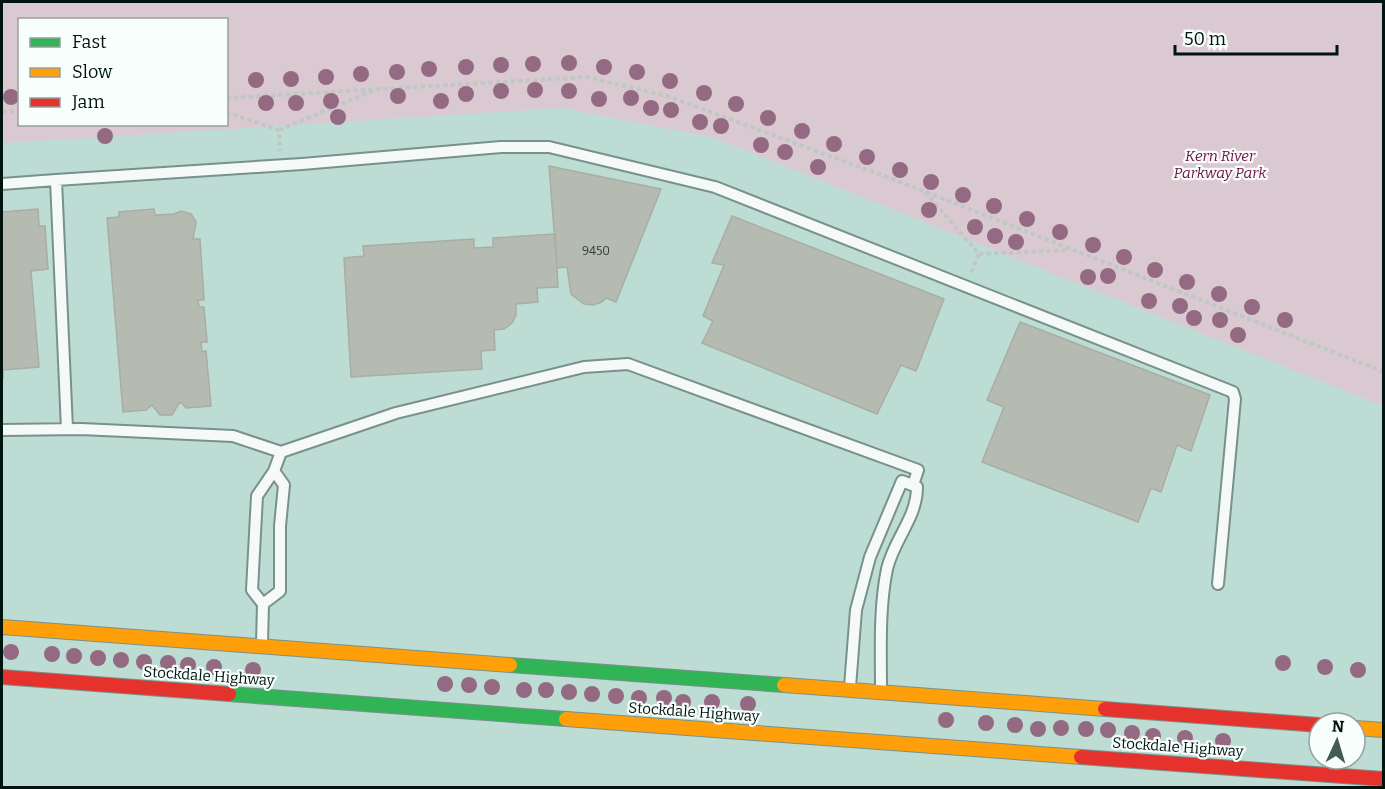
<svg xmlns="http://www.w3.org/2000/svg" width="1385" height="789" font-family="Bitter,serif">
<rect width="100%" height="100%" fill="#bddcd4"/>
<path fill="#dbc9d1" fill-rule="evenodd" d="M2 2H1383V406L715 138 563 108 2 143ZM20 20H226V124H20Z"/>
<path fill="#b5bbb1" stroke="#a7aea5" stroke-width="1.5" d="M549 166 661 189 616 302 606 298 602 302 593 305 584 304 571 294 567 267 557 268Z
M38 209 39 226H45L48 269 31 271 39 367 3 370V378H2V212Z
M154 209 155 215 174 214 181 211 191 214 196 222 193 239H200L204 300H198L199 307H204L207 342H201L202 352 206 351 211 406 186 408 182 403H179L172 415H160L152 405 146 410 123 412 107 218 119 217V212Z
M732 216 944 299 916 371 901 365 877 414 702 343 713 321 703 316 724 265 712 263Z
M555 234 558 287 537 288 538 302 516 304V315L512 323 504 329 494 330 495 350 481 351 482 369 351 377 344 258 364 256 363 246 474 239V248L493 247V238Z
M1020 322 1210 395 1191 451 1177 445 1161 492 1151 488 1138 522 982 462 1004 407 987 400Z"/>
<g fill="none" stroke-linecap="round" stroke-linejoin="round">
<g stroke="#79918b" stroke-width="14">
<path id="lane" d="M2 184 56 180
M67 429 56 180 302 164 501 147H549L715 187 1233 392 1235 399 1218 584
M2 430 81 429 233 436 281 452
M274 471 284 485 280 526V591L263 604 252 590 257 496 274 471 281 452 396 413 584 367 628 364 918 470 913 485
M262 643 263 604
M850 687 856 610 870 557 902 481 917 487C917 518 894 539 887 569 879 608 881 649 881 689"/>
</g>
<g stroke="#79918b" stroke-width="16">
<path id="fast" d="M510 665 784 685
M229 694 566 719"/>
</g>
<g stroke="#79918b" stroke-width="16">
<path id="slow" d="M2 627 510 665
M784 685 1105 709
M566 719 1081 757
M1355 728 1384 730"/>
</g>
<g stroke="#79918b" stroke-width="16">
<path id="jam" d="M2 677 229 694
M1105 709 1319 725
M1081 757 1384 779"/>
</g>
<path stroke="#c0c8c6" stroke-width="4" stroke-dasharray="4.5 3" stroke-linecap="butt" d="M226 98 587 77 667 96 911 186 1384 372
M2 112 20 111
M226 112 279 130 280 151
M279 130 375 90
M925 192 979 254 971 273
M979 254 1068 250"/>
<use href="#lane" stroke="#f5faf9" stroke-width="10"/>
<use href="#fast" stroke="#30b455" stroke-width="14"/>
<use href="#slow" stroke="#ff9f0a" stroke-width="14"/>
<use href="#jam" stroke="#e5322d" stroke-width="14"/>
</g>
<g fill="#946a83">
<circle cx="569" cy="63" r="8"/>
<circle cx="533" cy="64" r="8"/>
<circle cx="501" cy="65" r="8"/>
<circle cx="466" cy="67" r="8"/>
<circle cx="604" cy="67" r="8"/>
<circle cx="429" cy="69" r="8"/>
<circle cx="397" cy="72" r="8"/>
<circle cx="637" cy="72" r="8"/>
<circle cx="361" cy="74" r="8"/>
<circle cx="326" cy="77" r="8"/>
<circle cx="291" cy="79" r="8"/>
<circle cx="256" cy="80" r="8"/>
<circle cx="670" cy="81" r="8"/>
<circle cx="535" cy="90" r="8"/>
<circle cx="501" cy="91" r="8"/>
<circle cx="569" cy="91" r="8"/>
<circle cx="704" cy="93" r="8"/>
<circle cx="466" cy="94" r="8"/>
<circle cx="398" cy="96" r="8"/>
<circle cx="11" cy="97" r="8"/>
<circle cx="631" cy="98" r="8"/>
<circle cx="599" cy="99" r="8"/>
<circle cx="331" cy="101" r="8"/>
<circle cx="441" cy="101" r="8"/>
<circle cx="266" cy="103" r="8"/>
<circle cx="296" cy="103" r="8"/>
<circle cx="736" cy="104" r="8"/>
<circle cx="651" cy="108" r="8"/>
<circle cx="671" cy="110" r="8"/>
<circle cx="338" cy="117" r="8"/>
<circle cx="768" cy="118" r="8"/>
<circle cx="700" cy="122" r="8"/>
<circle cx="721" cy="126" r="8"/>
<circle cx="802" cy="131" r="8"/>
<circle cx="105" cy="136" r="8"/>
<circle cx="834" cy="144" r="8"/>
<circle cx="761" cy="145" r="8"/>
<circle cx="785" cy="152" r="8"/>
<circle cx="867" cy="157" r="8"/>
<circle cx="818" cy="167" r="8"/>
<circle cx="900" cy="170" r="8"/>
<circle cx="931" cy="182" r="8"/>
<circle cx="963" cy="195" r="8"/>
<circle cx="994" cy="206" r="8"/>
<circle cx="929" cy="210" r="8"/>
<circle cx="1027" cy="219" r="8"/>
<circle cx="975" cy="227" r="8"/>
<circle cx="1060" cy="232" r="8"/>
<circle cx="995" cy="236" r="8"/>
<circle cx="1016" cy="242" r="8"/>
<circle cx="1093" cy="245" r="8"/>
<circle cx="1124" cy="257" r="8"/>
<circle cx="1155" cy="270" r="8"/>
<circle cx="1108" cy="276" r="8"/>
<circle cx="1088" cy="277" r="8"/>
<circle cx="1187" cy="282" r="8"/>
<circle cx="1219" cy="294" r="8"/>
<circle cx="1149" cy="301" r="8"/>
<circle cx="1180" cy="306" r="8"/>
<circle cx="1252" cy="307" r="8"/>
<circle cx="1194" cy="318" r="8"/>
<circle cx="1220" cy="320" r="8"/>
<circle cx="1285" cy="320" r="8"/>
<circle cx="1238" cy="335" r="8"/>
<circle cx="11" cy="652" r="8"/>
<circle cx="52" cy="654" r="8"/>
<circle cx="74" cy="656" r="8"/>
<circle cx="98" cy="658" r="8"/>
<circle cx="121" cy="660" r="8"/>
<circle cx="144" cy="662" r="8"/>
<circle cx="168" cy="663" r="8"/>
<circle cx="1283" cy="663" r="8"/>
<circle cx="188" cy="665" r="8"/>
<circle cx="214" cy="667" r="8"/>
<circle cx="1325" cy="667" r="8"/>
<circle cx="253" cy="670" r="8"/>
<circle cx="1358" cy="670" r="8"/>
<circle cx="445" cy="684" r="8"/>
<circle cx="469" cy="685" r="8"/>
<circle cx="492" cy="687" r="8"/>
<circle cx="524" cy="690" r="8"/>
<circle cx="546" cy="690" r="8"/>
<circle cx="569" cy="692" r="8"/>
<circle cx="592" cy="694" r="8"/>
<circle cx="616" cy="696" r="8"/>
<circle cx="639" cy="698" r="8"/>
<circle cx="664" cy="698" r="8"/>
<circle cx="683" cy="702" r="8"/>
<circle cx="712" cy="702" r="8"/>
<circle cx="748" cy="704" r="8"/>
<circle cx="946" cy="720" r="8"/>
<circle cx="986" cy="723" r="8"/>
<circle cx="1015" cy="725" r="8"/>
<circle cx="1061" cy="728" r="8"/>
<circle cx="1038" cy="729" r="8"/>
<circle cx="1086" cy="729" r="8"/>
<circle cx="1108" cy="730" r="8"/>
<circle cx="1132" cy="733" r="8"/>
<circle cx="1153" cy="736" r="8"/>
<circle cx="1185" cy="738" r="8"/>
<circle cx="1223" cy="741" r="8"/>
</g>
<g text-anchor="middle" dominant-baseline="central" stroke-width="4.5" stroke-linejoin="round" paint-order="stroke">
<g font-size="12" fill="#2e3e38">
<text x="596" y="251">9450</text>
</g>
<g font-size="15" font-style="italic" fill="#720d41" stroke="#f8fefc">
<text x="1220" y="156">Kern River<tspan x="1220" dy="17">Parkway Park</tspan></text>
</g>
<g font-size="15" fill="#011510" stroke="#f8fefc">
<text transform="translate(209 676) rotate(4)">Stockdale Highway</text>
<text transform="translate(694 712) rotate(4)">Stockdale Highway</text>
<text transform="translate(1178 747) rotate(4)">Stockdale Highway</text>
</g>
</g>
<rect width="1385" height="789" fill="none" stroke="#011510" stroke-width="6"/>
<rect x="18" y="18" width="210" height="108" fill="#f8fefc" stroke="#95a19e" stroke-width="1.5"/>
<rect x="30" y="38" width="30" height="9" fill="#30b455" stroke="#95a19e" stroke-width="1.5"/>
<text x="72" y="48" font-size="18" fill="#011510">Fast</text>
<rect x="30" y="68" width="30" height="9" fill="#ff9f0a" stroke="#95a19e" stroke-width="1.5"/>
<text x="72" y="78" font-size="18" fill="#011510">Slow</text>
<rect x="30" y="98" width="30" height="9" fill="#e5322d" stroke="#95a19e" stroke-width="1.5"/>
<text x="72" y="108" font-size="18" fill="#011510">Jam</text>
<g transform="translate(1337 741) rotate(4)"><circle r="28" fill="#f8fefc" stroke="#95a19e" stroke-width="1.5"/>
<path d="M0-4.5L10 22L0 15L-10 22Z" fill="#435b55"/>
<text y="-9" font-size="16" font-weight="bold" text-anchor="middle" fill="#011510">N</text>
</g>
<path d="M1175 45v9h162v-9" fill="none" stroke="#011510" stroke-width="3"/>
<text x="1184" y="45" font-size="18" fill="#011510" stroke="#f8fefc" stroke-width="4.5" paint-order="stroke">50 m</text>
</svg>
